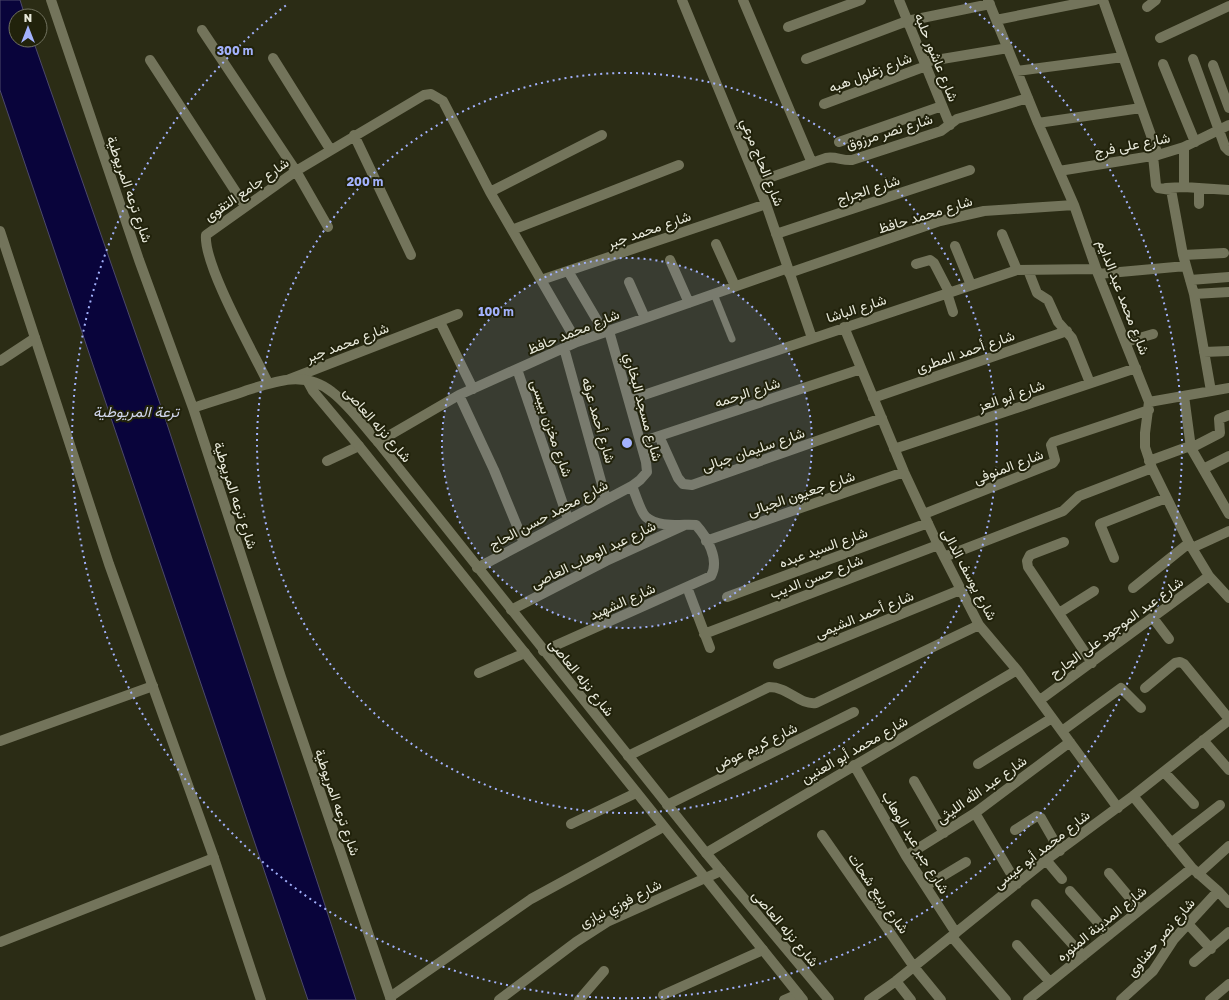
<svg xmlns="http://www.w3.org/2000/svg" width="1229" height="1000" font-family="'Golos Text',Vazirmatn,sans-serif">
<rect width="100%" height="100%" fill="#2b2c15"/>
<path fill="#09043b" stroke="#4c496b" d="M0 0H20L25 16H16V40H33L165 418 356 1000H308L0 90Z"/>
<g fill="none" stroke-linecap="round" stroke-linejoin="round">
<path stroke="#73745b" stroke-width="7" d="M714 294 732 339"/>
<path stroke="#73745b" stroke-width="10" d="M682 0 766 204 812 338
M743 0 812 163
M899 0 950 125
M988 0 1038 123 1074 205 1098 274 1149 402 1145 433V447L1152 468 1189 543 1209 576 1229 598
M1103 0 1158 155
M1147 7 1156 0
M996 20 1095 0
M788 27 861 0
M202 30 296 171 328 227
M1160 38 1229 6
M273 58 330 149
M806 59 907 21 990 4
M1193 59 1225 147 1229 151
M150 60 245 206
M924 62 1008 48
M1163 64 1195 142
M1213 65 1229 108
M1017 71 1123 57
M824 104 926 66
M1038 123 1141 108
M354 135 411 255
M839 142 942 106
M1153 156 1156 185 1158 188 1171 190 1172 195 1183 255 1194 294 1211 391
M1059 171 1158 155 1184 147 1229 125
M757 182 826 158C835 156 843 161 852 160L941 131 957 119 1028 98
M1184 187V147
M1166 188 1184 187 1229 190
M1199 188V204
M490 192 602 135
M512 230 679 165
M776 234 970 170
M1002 234 1017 270
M716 244 735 286
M955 246 971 285
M1183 255 1224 253
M670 260 689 303
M916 264 930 260 934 263 949 292
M1028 270 1037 293 1048 300 1058 322 1072 338 1090 383
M568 271 604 332
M789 273 940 221 984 211 1074 205
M1098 274 1186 266
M541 280 766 204
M1190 280 1229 277
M629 282 645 318
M947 293 953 312
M1194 294 1229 292
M440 322 473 389
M844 327 904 472 938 545 979 625 1017 670 1118 808
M1126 342 1153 334
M564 348 606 499
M1204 352 1229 351
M0 361 35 338
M517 369 568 519
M290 379 458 314
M268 383C253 352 203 264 206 235L296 171 424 95 431 94 443 101 490 192 577 342
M459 395 494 470 524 543
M1184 396 1191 448 1229 514
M873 398 1067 331
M629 400 1017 270 1096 269
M1149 402 1229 388
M659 436 678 478 683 484 692 485 882 418
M378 442 459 395 577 342 788 268
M641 442 861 369
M1191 448 1220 433 1219 419 1229 415
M894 449 1136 368
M327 461 359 446
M1149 461 1190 446
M1203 469 1229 456
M924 514 1053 463 1055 460 1051 445 1053 442 1149 410
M706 541 904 472
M1064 542 1030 555 1027 561 1028 567 1092 663
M1192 548 1229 531
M944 557 1063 511 1079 496 1152 468
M1114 558 1100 524 1166 498
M477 568 632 486 640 480 647 472 646 462 609 331
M687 587 710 648
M1133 588 1189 543
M727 597 928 523
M511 610 606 561 685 525
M1059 613 1094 591
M1153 618 1169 639
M704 634 938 545
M543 651 711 576C720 560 707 537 696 525 682 524 658 528 646 517 641 513 635 493 632 486
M778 664 960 590
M479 673 525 653
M1145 688 1175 663 1180 662 1184 664 1229 719
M1040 700 1209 576
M1062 731 1121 688 1141 708
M1203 740 1229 770
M0 741 153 686
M628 756 769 687C789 687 799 705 816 703L979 625
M978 764 1052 718
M854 765 906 856 956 933
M1164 772 1194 804
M914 781 944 833
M1133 796 1192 868 1218 891 1229 903
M667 805 854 712
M975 813 1017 884
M571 824 636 793
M1015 830 1037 816 1041 818 1060 851
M822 835 914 967 941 1000
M1171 843 1220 805
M706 853 1017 670
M906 856 975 813 1070 742
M1046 860 1062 879
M1109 873 1140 910
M1198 874 1229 846
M926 886 966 862
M1070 891 1109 935
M1036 904 1083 956
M1188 924 1211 949
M952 937 1006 1000
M0 942 214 858
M1017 945 1050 982
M1194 962 1229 932
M896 981 911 1000
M663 995 763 950
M390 997 531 899 663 827
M499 1000 576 942 607 922 721 871
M579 1000 604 971
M784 1000 798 994
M869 1000 896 981 1046 860 1133 796 1229 720
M1028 1000 1192 868
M1121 1000 1153 971 1174 939 1218 891
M1210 1000 1229 984"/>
<path stroke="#73745b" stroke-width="10" d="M51 0 139 260 193 408 281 677 391 1000
M0 231 109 564 214 858 261 1000
M307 380 313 391 359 446 803 1000
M193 408C210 402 228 397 245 391 275 381 305 370 332 392 350 406 363 425 378 442L706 853 829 1000"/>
</g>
<circle cx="627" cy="443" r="185" fill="#a3b2fd" fill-opacity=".12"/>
<g fill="none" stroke="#a3b2fd" stroke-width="2" stroke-dasharray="2 4">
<circle cx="627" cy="443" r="185"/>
<circle cx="627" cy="443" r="370"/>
<path d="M965 3A555 555 0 1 1 289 3"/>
</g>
<g text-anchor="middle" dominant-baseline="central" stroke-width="4" stroke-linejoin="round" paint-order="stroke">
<g font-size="14" fill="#e9eadc" stroke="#21220b">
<text transform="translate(937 57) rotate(68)">شارع عاشور حلبه</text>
<text transform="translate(870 72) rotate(-21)">شارع زغلول هبه</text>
<text transform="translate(889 131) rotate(-17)">شارع نصر مرزوق</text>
<text transform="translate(1132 144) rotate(-11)">شارع على فرج</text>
<text transform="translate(763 162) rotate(68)">شارع الحاج مرعي</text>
<text transform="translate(130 189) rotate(71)">شارع ترعه المريوطية</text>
<text transform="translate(246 189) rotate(-35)">شارع جامع التقوى</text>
<text transform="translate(868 189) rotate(-18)">شارع الجراج</text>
<text transform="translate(925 214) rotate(-17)">شارع محمد حافظ</text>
<text transform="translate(649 229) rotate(-19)">شارع محمد جبر</text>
<text transform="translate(1124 297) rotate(69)">شارع محمد عبد الدايم</text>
<text transform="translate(856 308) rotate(-18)">شارع الباشا</text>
<text transform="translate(573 331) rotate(-22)">شارع محمد حافظ</text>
<text transform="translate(347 342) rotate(-21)">شارع محمد جبر</text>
<text transform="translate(965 351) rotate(-19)">شارع أحمد المطرى</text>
<text transform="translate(747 392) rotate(-18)">شارع الرحمه</text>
<text transform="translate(1011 395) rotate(-19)">شارع أبو العز</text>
<text transform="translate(644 407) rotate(75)">شارع مسجد البخاري</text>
<text transform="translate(599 420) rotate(74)">شارع أحمد عرفه</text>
<text transform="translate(378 424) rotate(49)">شارع نزله العاصى</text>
<text transform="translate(552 428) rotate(71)">شارع مخزن بيبسى</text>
<text transform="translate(753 449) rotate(-19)">شارع سليمان جبالى</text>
<text transform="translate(1008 466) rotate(-21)">شارع المنوفى</text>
<text transform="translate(801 493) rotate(-19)">شارع جعيون الجبالى</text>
<text transform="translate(236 495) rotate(72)">شارع ترعه المريوطية</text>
<text transform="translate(548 514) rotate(-28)">شارع محمد حسن الحاج</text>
<text transform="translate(823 547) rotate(-20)">شارع السيد عبده</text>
<text transform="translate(593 554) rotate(-26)">شارع عبد الوهاب العاصى</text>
<text transform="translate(970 574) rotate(62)">شارع يوسف الدالى</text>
<text transform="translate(816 576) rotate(-21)">شارع حسن الديب</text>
<text transform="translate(622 601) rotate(-24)">شارع الشهيد</text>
<text transform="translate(864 614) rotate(-22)">شارع أحمد الشيمى</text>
<text transform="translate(1116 627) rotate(-36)">شارع عبد الموجود على الجارح</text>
<text transform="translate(582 677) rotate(51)">شارع نزله العاصى</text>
<text transform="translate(755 746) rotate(-26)">شارع كريم عوض</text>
<text transform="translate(854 749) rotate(-30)">شارع محمد أبو العنين</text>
<text transform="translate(981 789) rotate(-35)">شارع عبد الله الليثى</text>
<text transform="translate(338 802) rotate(71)">شارع ترعه المريوطية</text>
<text transform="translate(916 842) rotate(59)">شارع جبر عبد الوهاب</text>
<text transform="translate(1041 849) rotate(-38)">شارع محمد أبو عيسى</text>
<text transform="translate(879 893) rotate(55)">شارع ربيع شحات</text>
<text transform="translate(620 903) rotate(-27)">شارع فوزي نيازى</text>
<text transform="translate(1101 923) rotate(-39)">شارع المدينة المنوره</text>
<text transform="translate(786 928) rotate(50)">شارع نزله العاصى</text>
<text transform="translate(1160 937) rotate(-50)">شارع نصر حفناوى</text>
</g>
<g font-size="15" font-style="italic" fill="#d1d6ed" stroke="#21220b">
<text x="136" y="411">ترعة المريوطية</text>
</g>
</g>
<circle cx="627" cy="443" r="6" fill="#a3b2fd" stroke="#21220b" stroke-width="2"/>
<g font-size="12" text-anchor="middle" font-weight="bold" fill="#a3b2fd" stroke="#21220b" stroke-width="4" stroke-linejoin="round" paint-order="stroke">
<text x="235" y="55">300 m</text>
<text x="365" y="186">200 m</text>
<text x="496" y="316">100 m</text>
</g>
<g transform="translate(28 28)"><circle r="19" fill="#21220b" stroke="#71725f"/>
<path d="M0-3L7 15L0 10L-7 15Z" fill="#a3b2fd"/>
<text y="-6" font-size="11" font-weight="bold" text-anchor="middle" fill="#e9eadc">N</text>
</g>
</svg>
